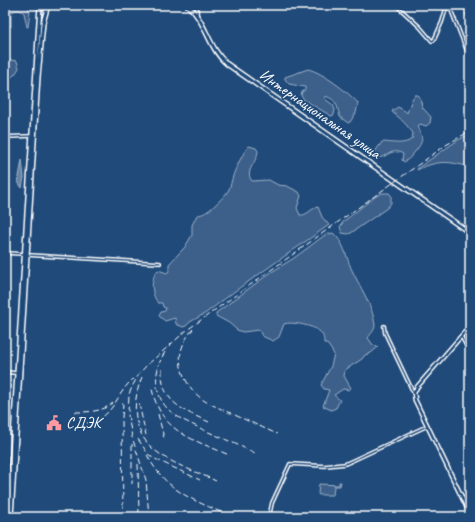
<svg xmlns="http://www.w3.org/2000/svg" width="475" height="522" font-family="Caveat,sans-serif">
<rect width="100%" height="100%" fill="#1f4a7a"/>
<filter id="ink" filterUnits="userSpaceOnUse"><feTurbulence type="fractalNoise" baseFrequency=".025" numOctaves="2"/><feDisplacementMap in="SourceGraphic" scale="8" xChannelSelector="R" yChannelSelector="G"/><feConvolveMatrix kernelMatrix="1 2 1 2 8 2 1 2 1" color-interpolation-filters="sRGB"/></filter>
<g filter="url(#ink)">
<path fill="#3c618b" stroke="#9eb0c5" d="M7 5H27L30 12 28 27H27L24 13C20 9 15 9 11 13V27L5 22V6Z
M11 60 17 61 19 68C16 73 12 80 5 78V61Z
M308 69C322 72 348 92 358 103L356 113 350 122 348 123 340 117C337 107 338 100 325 96V99L333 105 335 110 334 115 331 116 303 99 301 95 302 92 305 90V87L289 84 285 79V77Z
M415 95H418L420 97 422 107 431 117 430 123 426 126 420 124 418 126C423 140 424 141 414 153 411 156 409 160 404 162L402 160 403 154C389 146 386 162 375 156L374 153 382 142C391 142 404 146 412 139L413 133C406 125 402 119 393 113L392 111 398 107 405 111 407 113 412 99Z
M470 134V167C448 161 438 160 417 170L418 168 458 140Z
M249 146 256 148 258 151C257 163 244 171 252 181L269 180 278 185 287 186 299 192 301 196 297 208 300 215C307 216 311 208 318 207L322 217 329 225 235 291 206 313 190 322 186 326 183 327 176 324 175 318 165 321 159 316 161 312 165 311 166 308 163 307 162 303H158C151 295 150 278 158 270L167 273 169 271V264L185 247 192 235V225L197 215C203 215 208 211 213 207 218 202 224 197 228 191 231 186 231 181 233 176 234 171 245 149 249 146Z
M382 193H389L391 195V203L387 208 351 233 348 234 342 233 340 227 343 222 373 198Z
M333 233C344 242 346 256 351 268 359 286 373 305 375 325 375 331 370 334 368 338L373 345 378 347 371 353 365 355 362 359 345 370 344 376 351 388 349 390 343 389 334 395 340 400 336 408 331 410 323 406 329 390 324 389 321 385 331 366 334 354 328 345 324 343C324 338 323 334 319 331 314 326 291 321 284 324L279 337 273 341 262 336 259 330 243 332 237 330 229 323 216 316V313L270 273 294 258 325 235Z
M8 456 9 457 7 479 5 477V457Z
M339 482H341L340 486H334L333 495H319L318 494 319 484 339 485Z"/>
<path fill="#6583a4" stroke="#a3b5c8" d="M22 160 24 177 22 188 18 182Z"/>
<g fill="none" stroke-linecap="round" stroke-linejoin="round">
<g stroke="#fff" stroke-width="4.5">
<path id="street" d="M197 5V15
M449 5 470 59
M397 6 420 27 432 41 434 40 442 22 447 5
M5 137 32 136
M5 253 25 254
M28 255 160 263
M384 326 385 333 414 394
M461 336 470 353
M5 372 16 373
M269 517 272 503 290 464 325 466 345 464 427 426"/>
</g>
<g stroke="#fff" stroke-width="5.5">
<path id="secondary" d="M470 326 417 387 414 393 415 400 470 514"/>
</g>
<g stroke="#fff" stroke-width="6">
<path id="primary" d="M187 5C206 20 208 48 227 64L470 233
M8 517 40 5
M11 517 38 77 43 23 48 5"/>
</g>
<use href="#street" stroke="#1f4a7a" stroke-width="1.5"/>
<use href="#secondary" stroke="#1f4a7a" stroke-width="2.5"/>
<use href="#primary" stroke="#1f4a7a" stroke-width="3"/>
<path stroke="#fff" stroke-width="1" stroke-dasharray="6 3" stroke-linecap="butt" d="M461 5 470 23
M193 329C188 335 184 341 182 348 175 369 190 393 208 403L277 434
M165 352C153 370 153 396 170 411 180 420 194 425 206 431 223 438 240 446 257 454
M162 369C160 402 184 411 209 422
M142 377C131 403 132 434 157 452 174 465 197 472 216 481
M152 389C161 433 193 439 229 455
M139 404 146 435
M75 412C89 412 102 412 113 403
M158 414 164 438
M87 423C115 418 115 394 134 378
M138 439 148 454 153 458 200 480
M132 444V484
M147 455C168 494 195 500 232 517
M138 464 139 517
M123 517 122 418 123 403
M149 517 146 480 132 437 128 415 129 394 133 385 139 374 146 366 187 330 446 145 470 131"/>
</g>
</g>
<defs>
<g id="civic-bare" transform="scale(1.2)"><path d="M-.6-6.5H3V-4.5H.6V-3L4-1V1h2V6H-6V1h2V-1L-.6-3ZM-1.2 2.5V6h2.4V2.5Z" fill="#ff9aa2" stroke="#1f4a7a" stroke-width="2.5" paint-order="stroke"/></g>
</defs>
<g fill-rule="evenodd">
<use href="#civic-bare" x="54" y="423"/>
</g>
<g text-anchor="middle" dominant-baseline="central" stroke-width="3" stroke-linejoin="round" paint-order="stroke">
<g font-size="16" fill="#fff" stroke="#1f4a7a">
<text transform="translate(320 114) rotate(35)">Интернациональная улица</text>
</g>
<g font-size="16" fill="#fff" stroke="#1f4a7a" text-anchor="start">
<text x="66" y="423">СДЭК</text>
</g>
</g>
<rect width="475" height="522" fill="none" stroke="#1f4a7a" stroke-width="20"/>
<rect x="10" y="10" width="455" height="502" fill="none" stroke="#fff" stroke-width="1.5" filter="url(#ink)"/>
</svg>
